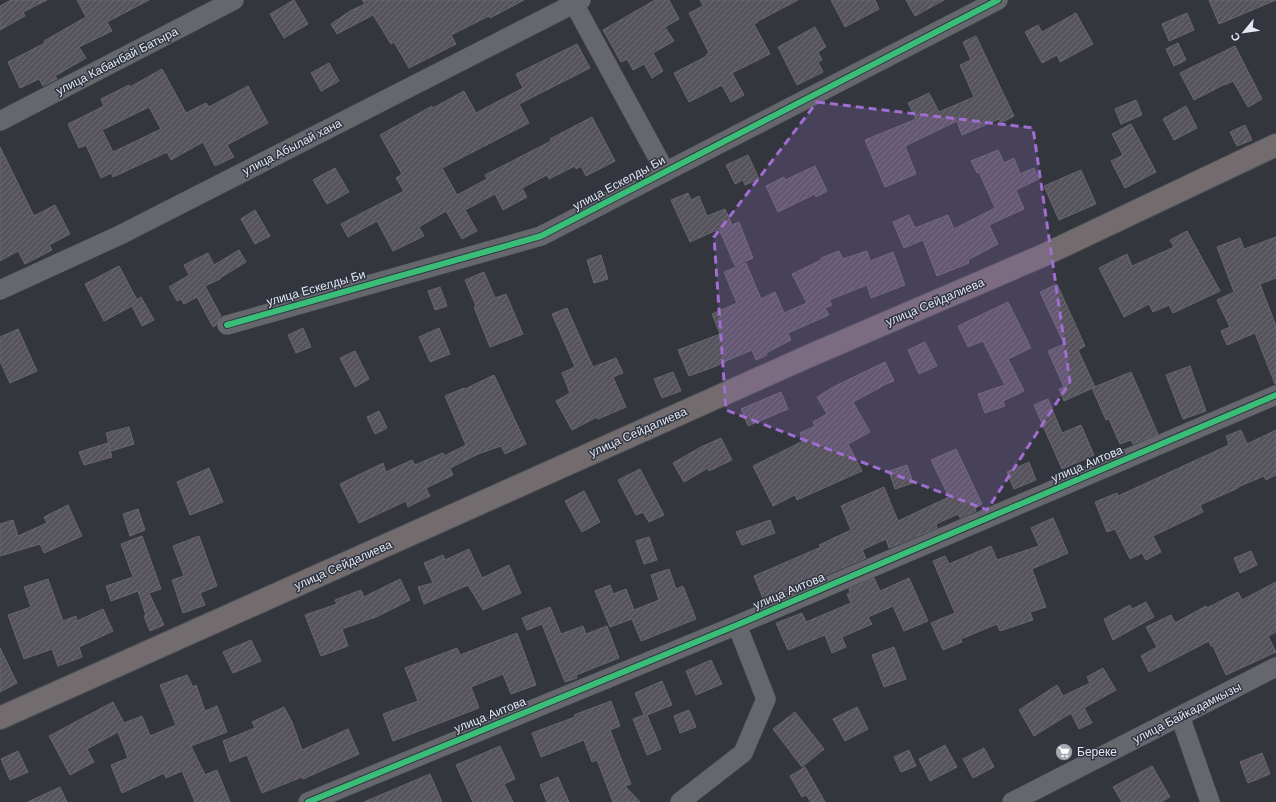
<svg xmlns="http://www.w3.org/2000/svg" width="1276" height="802" font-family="Arial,sans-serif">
<defs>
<pattern id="building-hatch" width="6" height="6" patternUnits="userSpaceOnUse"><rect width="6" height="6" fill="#56535d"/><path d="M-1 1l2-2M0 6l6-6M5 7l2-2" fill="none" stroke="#6e6c75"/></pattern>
</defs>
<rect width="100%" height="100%" fill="#33363d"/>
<path fill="url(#building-hatch)" stroke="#67666d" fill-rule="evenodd" d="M11 0H47L23 12 25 16 0 30V6Z
M77 0H149L107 22 112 31 79 47 86 58 55 76 57 79 43 86 39 79 20 88 8 62 45 43 44 41 86 17Z
M294 0 308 24 284 38 270 14Z
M362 0H524L490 18 489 16 451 35 456 44 409 68 394 42 391 44 373 15 337 34 331 24 350 11 365 4Z
M655 0H669L679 19 665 27 674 41 653 53 663 71 652 78 644 64 633 70 627 59 621 62 603 30Z
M700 0H798L758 21V22L754 24 770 54 732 73 744 95 731 102 722 85 689 102 674 73 707 56 706 55 709 53 689 13 703 6Z
M831 0H875L879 9 845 27Z
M906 0H944L915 16Z
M1209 0H1276L1219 24Z
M1076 13 1093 44 1060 62 1057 55 1042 63 1025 32 1038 25 1042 32Z
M1187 13 1194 30 1169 41 1162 24Z
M815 27 826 47 818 52 822 60 818 62 823 72 797 85 778 47Z
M976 36 1014 116 1001 123 999 119 962 135 957 121 905 146 916 174 885 187 865 140 916 119 908 103 929 93 939 112 974 97 960 65 971 60 963 42Z
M1178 43 1186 60 1174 66 1166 49Z
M577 44 590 68 519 104 529 123 442 168 457 195 487 179 485 175 551 141 550 139 592 117 615 161 586 176 581 166 576 169 575 166 549 179 547 175 522 188 527 197 503 210 495 194 465 210 477 231 462 239 446 211 419 227 424 236 393 251 377 221 348 237 341 224 404 191 396 178 402 174 380 135 432 106 433 108 464 91 476 113 523 88 516 74Z
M1235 46 1262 99 1248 107 1233 81 1225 85V84L1194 100 1180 73Z
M329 63 339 81 321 91 311 73Z
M162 69 186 113 206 103 209 107 248 86 268 123 227 145 234 157 215 166 203 142 171 160 167 152 113 177 111 173 101 178 86 145 79 148 68 124 104 106 101 99 129 85 130 87ZM149 107 161 129 113 152 102 130Z
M1136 100 1142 115 1121 124 1115 109Z
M1186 106 1197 128 1174 140 1163 119Z
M1131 124 1156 172 1125 188 1111 161 1123 155 1112 134Z
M1245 125 1252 140 1237 146 1230 132Z
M0 147 34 216 55 205 70 234 49 245 52 250 25 264 18 251 0 261Z
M998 150 1004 163 1014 158 1020 174 1034 168 1039 179 1016 190 1024 209 989 225 998 244 968 260 969 263 937 276 923 240 904 248 893 222 909 215 915 228 948 215 954 229 995 208 979 172 977 173 971 161Z
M748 155 759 179 745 185 743 180 735 184 726 165Z
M815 166 827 191 816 197 815 194 778 212 766 186 784 177 785 180Z
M335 168 349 192 327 204 313 180Z
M1081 170 1096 204 1059 220 1044 186Z
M688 193 691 200 699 196 707 216 725 209 732 225 739 222 753 258 735 266 719 229 690 242 671 200Z
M255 210 270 236 255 244 241 219Z
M1187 231 1220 291 1173 313 1169 305 1153 312 1149 304 1124 317 1099 268 1127 254 1132 266 1174 247 1170 240Z
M1276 237V278L1260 284 1276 326V384H1275L1255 333 1227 345 1221 331 1230 327 1217 300 1234 292 1217 247 1240 238 1244 249Z
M239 250 246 262 220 278V279L205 286 221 316 219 318 216 325 213 327 197 297 184 304 181 299 177 301 169 287 189 275 184 265 208 253 214 265Z
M839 251 843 259 867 251 870 261 893 252 905 285 871 298 867 285 829 300 832 305 825 308 829 315 788 333 791 340 766 353 767 355 756 360 752 350 719 364V365L689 376 678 350 720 334 712 314 737 303 724 272 746 263 761 299 775 292 784 313 807 303 792 274 821 260V258Z
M601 255 608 279 594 283 587 260Z
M119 266 137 300 141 297 154 320 142 326 132 306 104 321 85 284Z
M484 272 495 298 506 294 523 334 490 347 474 307 476 306 465 280Z
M1057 284 1085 346 1078 350 1095 387 1064 401 1059 389 1064 387 1048 351 1064 344 1040 292Z
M440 287 447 306 435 310 428 291Z
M1008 302 1031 348 1008 359 1024 391 1003 401 1005 406 985 413 978 394 1005 385 983 341 968 347 958 326Z
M567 308 593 367 616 358 623 373 613 377 626 407 598 419 597 417 572 430 556 401 570 393 562 373 575 367 552 314Z
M303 328 311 347 296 353 288 335Z
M439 328 450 354 430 362 419 337Z
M18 329 37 371 10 383 0 361V337Z
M925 342 937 366 919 374 908 350Z
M355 351 369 379 355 387 340 358Z
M885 362 894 381 881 386V387L853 402 870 432 848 444 862 471 797 500 795 495 773 506 753 466 803 441 800 433 815 426 813 422 827 414 817 397 835 386Z
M1190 366 1206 411 1183 419 1166 375Z
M673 372 681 391 662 398 654 379Z
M1131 372 1158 434 1133 444 1131 440 1120 444 1109 419 1106 420 1092 388Z
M494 375 526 444 505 454 501 446 478 454 450 468 453 475 426 488 430 496 408 507 406 501 359 523 340 484 383 463 386 472 412 460 415 465 443 453 444 456 466 445 445 396 464 388 465 389Z
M781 392 788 409 748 426 741 409Z
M1048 399 1062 433 1081 425 1094 455 1062 469 1034 405Z
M379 411 387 428 375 434 367 417Z
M129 427 134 444 111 451 106 433Z
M1241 430 1247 444 1276 430V475L1266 480 1264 476 1238 487V488L1200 505 1203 512 1153 536 1161 552 1146 560 1142 553 1130 559 1115 529 1107 532 1095 502 1117 493 1118 496 1229 445 1226 436Z
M721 438 732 460 709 471 708 468 684 482 673 463 701 447Z
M108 443 112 457 84 465 79 452Z
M956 449 982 504 975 508 976 511 960 518 958 514 936 524 937 528 889 548 886 539 862 550 866 558 764 601 754 576 821 547 819 545 851 530 841 506 884 487 898 521 949 497 931 460Z
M1029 462 1036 480 1014 489 1007 472Z
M907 465 913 483 895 489 889 471Z
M209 468 223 502 190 515 177 482Z
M640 469 664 515 649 522 643 512 636 515 618 480Z
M584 491 600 522 582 532 565 501Z
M68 505 82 536 44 553 40 544 0 556V524L13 520 18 536 47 523 44 517Z
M138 509 145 530 130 536 123 514Z
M1053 518 1068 553 1032 569 1046 607 1030 612 1033 620 1000 631 997 624 961 639 962 642 943 650 931 623 955 613 933 561 945 556 949 564 991 546 997 560 1039 546 1031 528Z
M770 520 775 533 742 545 736 532Z
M142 536 161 589 149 593 164 625 150 631 144 616 146 615 138 591 111 601 106 586 133 577 121 544Z
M199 536 217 586 200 593 205 605 183 613 172 580 184 576 173 546Z
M649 537 657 560 644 564 636 541Z
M469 549 482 578 509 565 521 593 483 610 468 585 424 604 418 587 433 583 424 563 443 555 445 560Z
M1251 551 1257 565 1240 573 1234 558Z
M669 569 676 589 683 586 696 619 641 641 632 619 610 627 595 591 610 585 613 594 626 589 634 610 659 600 651 575Z
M874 578 880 591 909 578 928 621 904 631 893 606 868 617 872 624 842 637 846 647 832 653 825 635 788 650 776 623 802 613 806 622 851 603 847 594 850 593 849 589Z
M48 579 63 621 76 616 77 621 103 609 113 631 79 647 82 657 58 666 52 649 24 659 8 615 31 607 24 587Z
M400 579 410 600 376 617 342 629 348 646 321 656 305 615 337 604 335 600 361 590 364 597Z
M1276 582V632L1268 636 1276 652 1226 675 1213 646H1211L1209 641 1149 672 1141 656 1157 647 1146 627 1171 615 1175 623 1206 606 1207 608 1238 592 1242 600Z
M1146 602 1154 617 1113 640 1104 619 1130 605 1132 609Z
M550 607 561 634 583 626 586 634 607 626 619 658 576 675 577 678 565 682 542 624 527 630 522 618Z
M517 633 536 685 511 694 503 674 471 687 479 708 393 741 383 714 418 701 405 668 457 648 460 655Z
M251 640 261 661 233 673 223 652Z
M894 647 906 679 884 687 872 655Z
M0 648 17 683 0 692Z
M711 660 722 684 696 695 686 671Z
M1103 668 1116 690 1084 708 1092 723 1079 729 1071 713 1034 736 1019 710 1057 685 1063 696 1090 683 1087 677Z
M187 675 193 687 196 685 205 711 217 706 227 732 191 746 205 775 217 770 230 802H195L182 771 166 778 164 773 122 793 111 765 128 758 118 732 87 749 94 762 70 775 49 736 113 702 124 723 142 716 150 736 176 725 160 685Z
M662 681 672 705 647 715 661 749 647 755 633 719 644 715 635 693Z
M611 701 620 726 610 730 631 784 625 786 640 802H613L597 760 592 762 584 740 541 757 532 733 575 717 574 715Z
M284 707 292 722 302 750 348 729 359 754 303 779 302 777 262 793 247 755 230 762 223 741 255 728 252 722Z
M857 707 868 729 845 741 833 719Z
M689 710 696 727 680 733 674 716Z
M795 712 824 749 802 767 773 729Z
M945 745 957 767 930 781 919 759Z
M500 746 515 779 504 784 513 802H473L456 765Z
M984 748 994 767 973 778 963 759Z
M909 750 916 766 901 772 894 757Z
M18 751 28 772 10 780 1 759Z
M1262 753 1270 774 1248 783 1240 762Z
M1152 766 1170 797 1161 802H1122L1113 787Z
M805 767 825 802H811L806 795 802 797 790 776Z
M430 774 442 802H364Z
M558 777 569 802H547L540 785Z
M60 787 67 802H28Z"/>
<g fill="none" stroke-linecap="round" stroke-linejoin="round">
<g stroke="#515359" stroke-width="20">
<path id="street" d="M572 0 665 171
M0 121 234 0
M0 290 120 235 581 0
M227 325 541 236 998 0
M1180 716 1210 802
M308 802 737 625 1276 395
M680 802 743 753 766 699 737 625
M1012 802 1276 667"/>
</g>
<g stroke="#515359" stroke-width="24">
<path id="primary" d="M0 718 809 356 1044 255 1276 145"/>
</g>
<use href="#street" stroke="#65676d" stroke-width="19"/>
<use href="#primary" stroke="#726c6e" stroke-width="22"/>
<g stroke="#2f3441" stroke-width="8">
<path id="cycleway" d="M227 325 541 236 998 0
M308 802 737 625 1276 395"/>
</g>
<use href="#cycleway" stroke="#3abd76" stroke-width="6"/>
</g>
<path fill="#a06dd0" fill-opacity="0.2" stroke="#a06dd0" stroke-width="3" stroke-dasharray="8 5" stroke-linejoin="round" d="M817 102 1033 128 1070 382 987 510 726 410 714 237Z"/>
<defs>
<g id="supermarket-disc" transform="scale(0.9)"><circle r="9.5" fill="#a6a9b1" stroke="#2f3441"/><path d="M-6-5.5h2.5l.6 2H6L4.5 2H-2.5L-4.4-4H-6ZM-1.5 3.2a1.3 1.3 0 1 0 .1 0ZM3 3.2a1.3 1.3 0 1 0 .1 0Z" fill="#fff"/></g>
</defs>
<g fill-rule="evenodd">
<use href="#supermarket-disc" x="1064" y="752"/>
</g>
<g text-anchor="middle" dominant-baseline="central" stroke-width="3" stroke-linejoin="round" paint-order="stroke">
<g font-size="12" fill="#e4e7f0" stroke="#2f3441">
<text transform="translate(117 61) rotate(-27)">улица Кабанбай Батыра</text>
<text transform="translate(292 147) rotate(-27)">улица Абылай хана</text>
<text transform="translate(619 183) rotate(-28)">улица Ескелды Би</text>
<text transform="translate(316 288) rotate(-16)">улица Ескелды Би</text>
<text transform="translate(935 302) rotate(-23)">улица Сейдалиева</text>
<text transform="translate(638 432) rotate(-24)">улица Сейдалиева</text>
<text transform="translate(1087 464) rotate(-23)">улица Аитова</text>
<text transform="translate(343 565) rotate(-24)">улица Сейдалиева</text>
<text transform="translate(789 591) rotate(-23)">улица Аитова</text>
<text transform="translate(1187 713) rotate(-27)">улица Байкадамкызы</text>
<text transform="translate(490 715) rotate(-22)">улица Аитова</text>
</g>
<g font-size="12" fill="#e4e7f0" stroke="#2f3441" text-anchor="start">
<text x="1077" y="752">Береке</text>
</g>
</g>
<g transform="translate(1244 32) rotate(241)" stroke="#2f3441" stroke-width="3" paint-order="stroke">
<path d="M0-3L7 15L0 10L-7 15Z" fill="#e4e7f0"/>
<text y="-6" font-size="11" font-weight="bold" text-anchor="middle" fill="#e4e7f0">С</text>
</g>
</svg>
